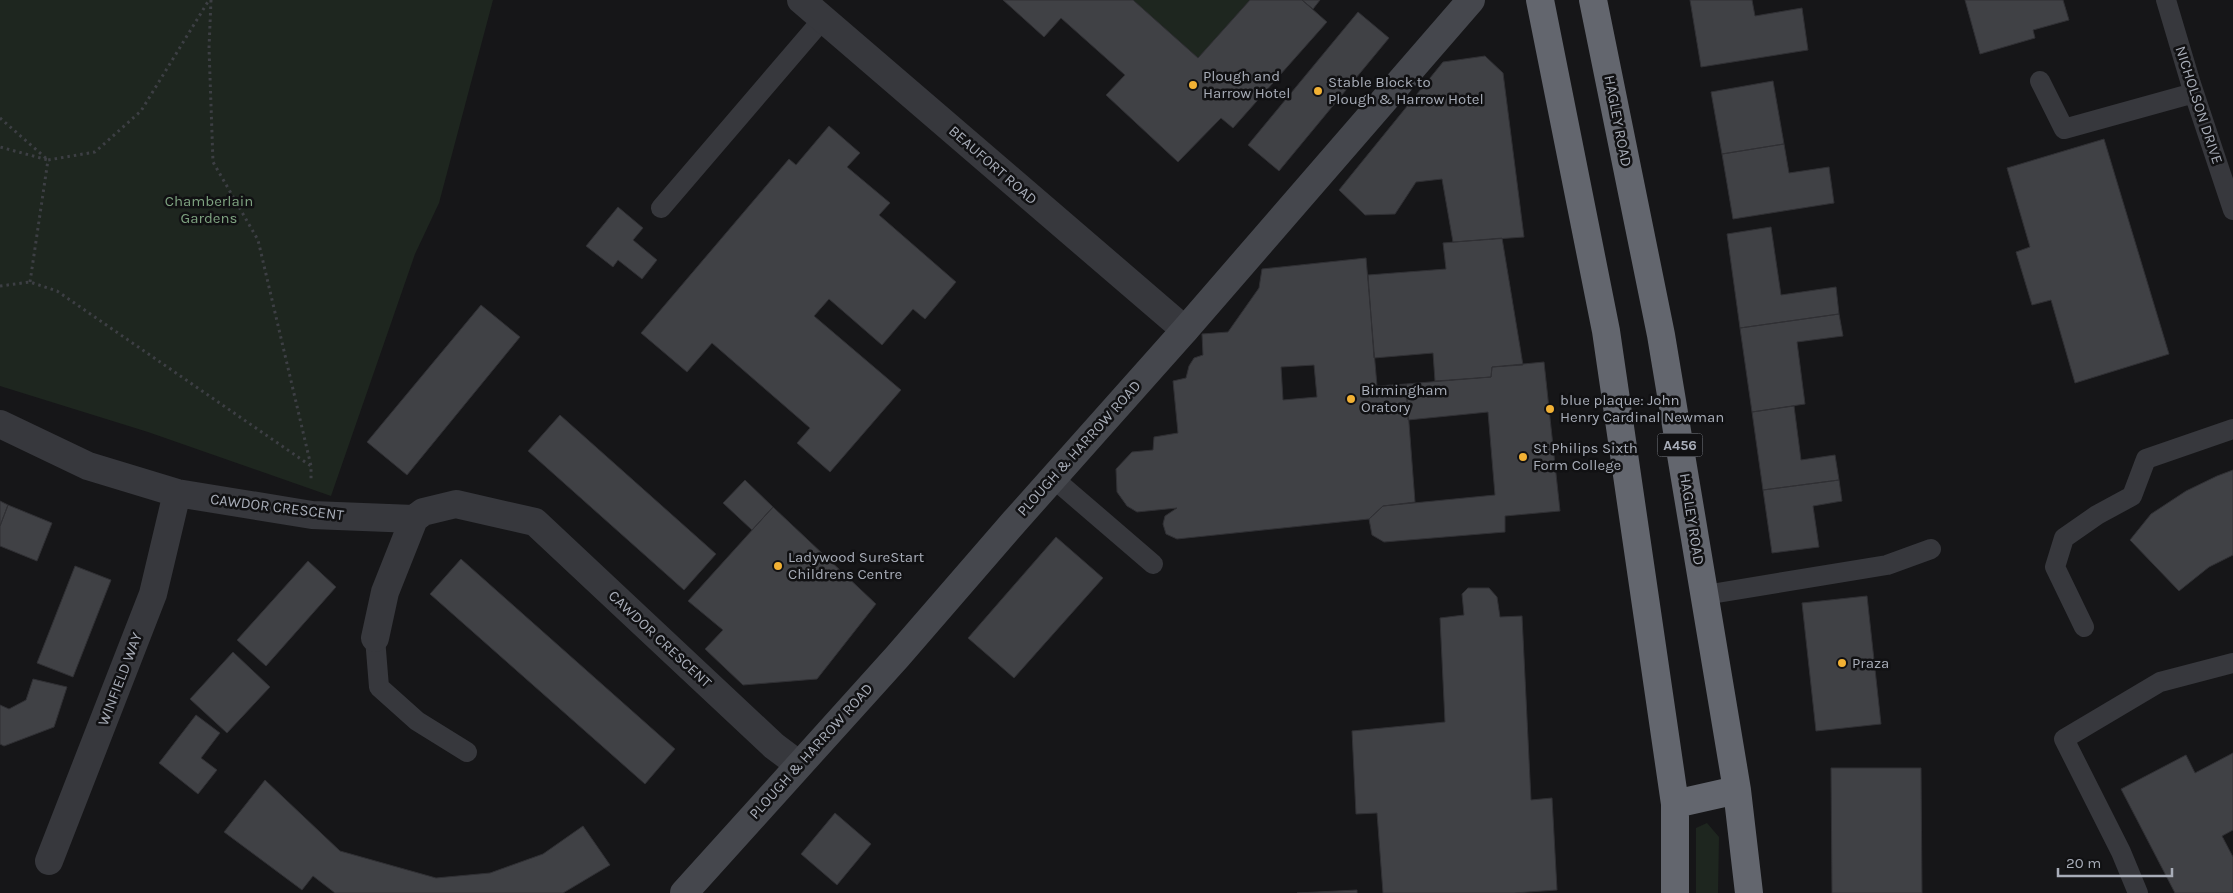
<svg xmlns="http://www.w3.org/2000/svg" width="2233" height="893" font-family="Karla,sans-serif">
<rect width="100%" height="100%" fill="#161618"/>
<path fill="#1e261f" d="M0 0H493L439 203 415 254 331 496 148 432 0 386Z
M1133 0H1250L1198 58Z
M1707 823 1719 837 1718 893H1696V828Z"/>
<path fill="#404145" stroke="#303034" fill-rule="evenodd" d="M1003 0H1133L1198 58 1250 0H1302L1327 22 1233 128 1221 118 1178 162 1106 95 1125 75 1061 18 1044 37Z
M1302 0H1320L1313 9Z
M1690 0H1752L1755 16 1802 8 1808 50 1701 67Z
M1965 0H2063L2069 20 2033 30 2035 38 1980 54Z
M1358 12 1389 38 1279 171 1248 145Z
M1485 56 1503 73 1524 237 1453 242 1442 179 1416 182 1395 214 1365 215 1339 190 1443 62Z
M1773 81 1784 144 1722 154 1711 92Z
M829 126 860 153 847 167 890 203 879 215 956 282 925 319 913 309 882 345 829 299 814 316 901 390 830 472 797 443 810 428 712 343 687 372 641 333 789 159 796 165Z
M2104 139 2169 354 2075 383 2051 300 2032 305 2016 252 2030 247 2007 168Z
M1784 144 1789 173 1829 167 1834 203 1733 219 1722 154Z
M618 207 643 228 633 240 657 260 642 279 618 260 613 267 586 246Z
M1771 227 1781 295 1836 287 1839 314 1740 328 1727 234Z
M1502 238 1523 365 1492 367 1491 377 1435 381 1433 353 1374 358 1368 275 1446 269 1443 243Z
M1366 258 1377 386 1406 384 1415 502 1383 506 1369 519 1177 539 1166 534 1163 524 1165 516 1177 508 1137 512 1127 506 1117 492 1116 469 1132 452 1153 450 1154 437 1178 433 1173 381 1186 378 1189 366 1194 358 1203 355 1202 334 1228 332 1259 288 1262 269ZM1314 365 1317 397 1283 400 1281 367Z
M481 305 520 337 407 475 367 442Z
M1839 314 1843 336 1797 342 1805 404 1752 412 1740 328Z
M1544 362 1560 511 1505 516V532L1384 542 1372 535 1369 519 1383 506 1495 495 1488 412 1408 420 1406 384 1491 377 1492 367Z
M1794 406 1801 460 1835 455 1839 480 1763 490 1752 412Z
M560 415 716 554 684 590 528 451Z
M2233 470V555L2209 567 2179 591 2130 540 2151 514 2186 491 2217 476Z
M745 480 773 507 752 530 723 503Z
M1839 480 1842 501 1813 506 1819 547 1772 553 1763 490Z
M0 501 8 505 0 526Z
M8 505 52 523 37 561 0 546V526Z
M773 507 876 604 817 679 743 685 705 649 723 630 688 601Z
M1056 537 1103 578 1014 678 968 638Z
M461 559 675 749 645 784 430 594Z
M308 561 336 587 266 666 237 640Z
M75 566 111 580 73 677 37 663Z
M1468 588H1489L1497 597 1500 617 1522 616 1531 800 1552 798 1557 890 1514 893H1383L1377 813 1356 814 1352 731 1445 722 1440 618 1464 615 1462 594Z
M1867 596 1881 724 1816 731 1802 603Z
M233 652 270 687 227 733 190 699Z
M33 679 67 687 54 727 4 746 0 744V705L9 709 26 700Z
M196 715 220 733 201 758 217 770 198 794 159 763Z
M2233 753V830L2222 836 2233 857V893H2175L2121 789 2186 755 2195 773Z
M1831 768H1921L1922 893H1832Z
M265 780 340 851 436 878 490 873 543 854 583 826 610 865 563 893H335L313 876 302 890 224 832Z
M835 813 871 844 837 885 801 854Z
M1357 890V893H1297Z"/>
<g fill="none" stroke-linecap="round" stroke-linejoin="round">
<path stroke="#3d3f44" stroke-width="3" stroke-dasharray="2.5 4" stroke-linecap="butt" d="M211 0 209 48 213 162 258 240 311 466V481
M0 118 48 160 0 147
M30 282 48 160 95 152 141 111 209 0
M0 286 30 282 57 291 311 466"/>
<path stroke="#37383d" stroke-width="20" d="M2166 0 2191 84 2233 210
M2040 81 2064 129 2194 93
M661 208 823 19
M1053 478 1153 564
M1705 595 1887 565 1931 549
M2084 627 2055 567 2064 538 2097 515 2132 496 2146 459 2233 429
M375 638 379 687 417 721 467 752
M2138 893 2121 852 2064 739 2160 682 2233 663"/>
<path stroke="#37383d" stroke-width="28" d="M801 0 1185 330
M0 424 88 466 177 493 312 515 414 519 423 512 456 504 535 522 774 746 798 764
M375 638 385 592 414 519
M49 861 153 594 177 493"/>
<path stroke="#45474d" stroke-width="28" d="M684 893 897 657 1014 522 1185 330 1471 0"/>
<path stroke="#63666e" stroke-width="28" d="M1540 0 1606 331 1675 804V893
M1593 0 1661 335 1737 790 1749 893
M1675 804 1737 790"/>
</g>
<g fill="#f2b134" stroke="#111113" stroke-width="2">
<circle cx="1193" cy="85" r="5"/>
<circle cx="1318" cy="91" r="5"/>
<circle cx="1351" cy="399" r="5"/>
<circle cx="1550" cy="409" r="5"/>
<circle cx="1523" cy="457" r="5"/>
<circle cx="778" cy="566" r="5"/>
<circle cx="1842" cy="663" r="5"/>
</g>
<g text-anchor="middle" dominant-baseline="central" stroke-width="5" stroke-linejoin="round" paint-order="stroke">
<rect fill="#111113" stroke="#7b7e86" stroke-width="1" x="1657.5" y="433.5" width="45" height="23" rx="4"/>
<g font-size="14" font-weight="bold" fill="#a8adb8">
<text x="1680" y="445">A456</text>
</g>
<g font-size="15" fill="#a8adb8" stroke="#111113" text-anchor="start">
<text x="1203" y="76">Plough and<tspan x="1203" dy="17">Harrow Hotel</tspan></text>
<text x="1328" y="82">Stable Block to<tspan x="1328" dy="17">Plough &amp; Harrow Hotel</tspan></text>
<text x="1361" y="390">Birmingham<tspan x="1361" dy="17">Oratory</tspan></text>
<text x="1560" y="400">blue plaque: John<tspan x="1560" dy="17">Henry Cardinal Newman</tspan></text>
<text x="1533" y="448">St Philips Sixth<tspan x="1533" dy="17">Form College</tspan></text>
<text x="788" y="557">Ladywood SureStart<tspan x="788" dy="17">Childrens Centre</tspan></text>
<text x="1852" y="663">Praza</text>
</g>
<g font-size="15" fill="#a8adb8" stroke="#111113">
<text transform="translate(2199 105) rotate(72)">NICHOLSON DRIVE</text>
<text transform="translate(1618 121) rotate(79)">HAGLEY ROAD</text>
<text transform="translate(993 165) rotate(41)">BEAUFORT ROAD</text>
<text transform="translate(1079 448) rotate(-48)">PLOUGH &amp; HARROW ROAD</text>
<text transform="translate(277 507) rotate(7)">CAWDOR CRESCENT</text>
<text transform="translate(1692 519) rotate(81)">HAGLEY ROAD</text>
<text transform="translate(660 639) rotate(43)">CAWDOR CRESCENT</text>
<text transform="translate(120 679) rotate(-69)">WINFIELD WAY</text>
<text transform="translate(811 751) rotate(-48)">PLOUGH &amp; HARROW ROAD</text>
</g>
<g font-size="15" fill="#7fa381" stroke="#111113">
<text x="209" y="201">Chamberlain<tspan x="209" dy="17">Gardens</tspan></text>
</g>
</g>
<path d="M2058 868v8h114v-8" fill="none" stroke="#a8adb8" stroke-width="2.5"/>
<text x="2066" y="868" font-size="15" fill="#a8adb8" stroke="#111113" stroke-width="4" paint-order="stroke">20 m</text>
</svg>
